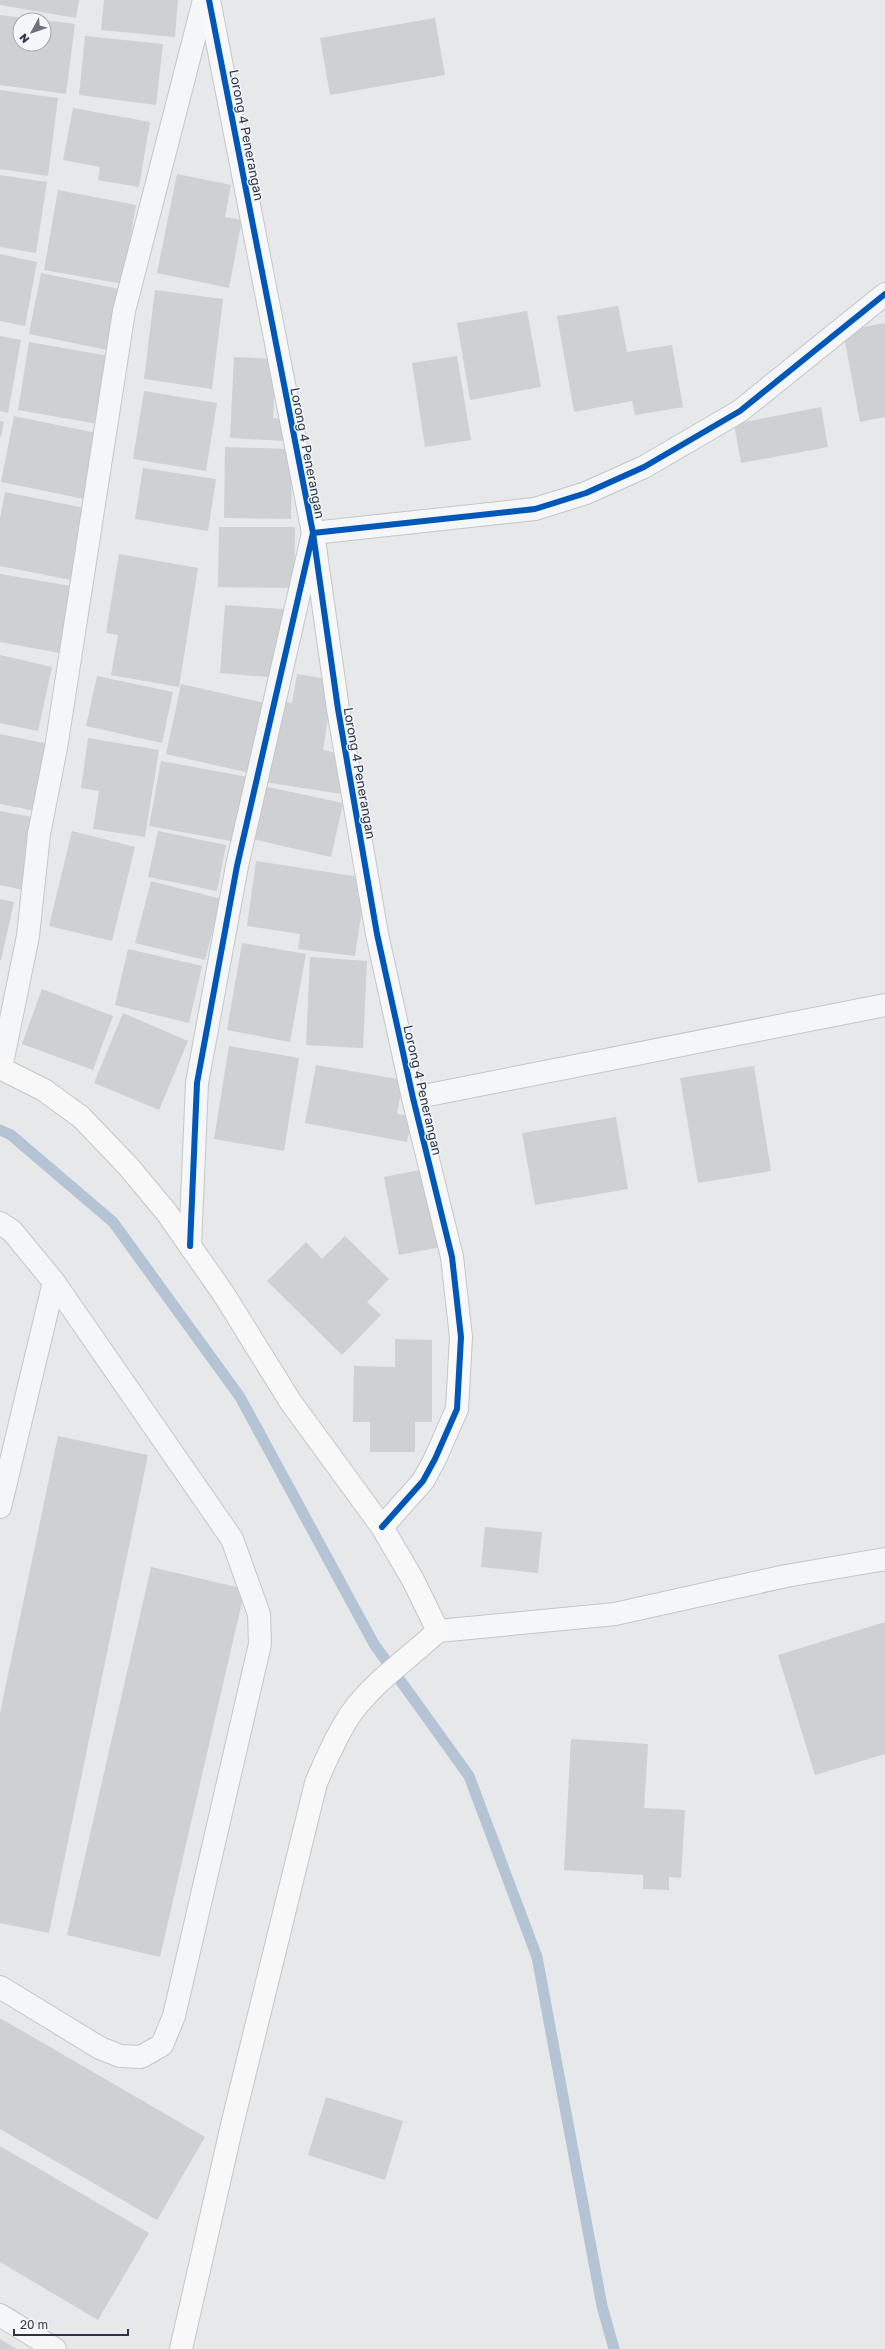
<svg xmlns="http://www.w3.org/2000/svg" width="885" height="2349" font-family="'Golos Text',sans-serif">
<rect width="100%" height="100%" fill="#e6e8ea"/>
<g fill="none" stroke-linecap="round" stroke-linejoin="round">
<path stroke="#b4c4d5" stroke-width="11" d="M0 1130 11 1135 113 1222 240 1397 374 1644 469 1776 537 1957 602 2306 614 2349"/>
</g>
<path fill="#ced0d3" d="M0 0H79L76 18 0 5Z
M104 0H178L175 37 101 30Z
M0 15 34 19 20 20V44H44V20L75 24 66 94 0 85Z
M435 18 445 75 330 95 320 38Z
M85 36 163 44 156 105 79 95Z
M0 90 58 98 48 176 0 169Z
M73 108 150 122 139 187 98 180 100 167 63 160Z
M177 174 231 185 225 217 242 220 229 288 157 273Z
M0 175 47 182 36 253 0 247Z
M58 190 136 205 123 284 44 270Z
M0 254 37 262 25 326 0 321Z
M41 273 119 289 107 350 29 334Z
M155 290 223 299 212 389 144 379Z
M618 306 627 352 672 345 683 407 635 415 632 401 574 412 557 316Z
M527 311 541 387 470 400 457 323Z
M885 323V417L860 422 843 331Z
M0 336 21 340 8 413 0 411Z
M29 342 109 356 98 424 18 410Z
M457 356 471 440 425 447 412 363Z
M234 357 276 359 273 418 286 419 285 441 230 438Z
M144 391 217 403 206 471 133 459Z
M821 407 828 447 741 463 734 424Z
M14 416 101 434 89 500 1 482Z
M0 421 4 422 1 437 0 436Z
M225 447 292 449 291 519 224 518Z
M143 468 216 479 208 531 135 519Z
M5 492 90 509 76 581 0 566V519Z
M219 527H295L294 588 218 587Z
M119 554 198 568 179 687 111 675 118 635 106 633Z
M0 574 77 587 65 654 0 642Z
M225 605 295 610 291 679 220 673Z
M0 655 52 667 38 731 0 723Z
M297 674 334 680 323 750 347 755 342 794 264 782 277 701 292 703Z
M97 676 173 692 162 743 86 726Z
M181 684 265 703 250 773 166 754Z
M0 734 49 744 36 811 0 804Z
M88 738 159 750 145 837 93 829 99 791 81 788Z
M161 761 259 779 247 844 149 826Z
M263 786 343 803 331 857 252 839Z
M0 811 37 818 23 890 0 885Z
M72 831 135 847 112 941 49 926Z
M158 831 226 845 217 891 148 877Z
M256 861 360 877 357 895 364 896 355 956 298 949 300 934 247 926Z
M151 881 221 899 205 960 135 943Z
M0 899 14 902 1 960H0Z
M242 943 306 954 290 1042 227 1030Z
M128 949 202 966 189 1023 115 1005Z
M310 957 367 961 363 1048 306 1045Z
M42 989 113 1016 93 1070 22 1044Z
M123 1013 188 1041 159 1110 94 1083Z
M229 1046 299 1058 284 1151 214 1139Z
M316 1065 403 1080 397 1114 412 1116 407 1142 305 1123Z
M754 1066 771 1171 698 1183 680 1078Z
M616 1117 628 1189 535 1205 522 1133Z
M425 1169 441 1247 399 1255 384 1177Z
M345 1236 389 1279 367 1302 381 1315 342 1355 267 1281 306 1242 322 1259Z
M395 1339 432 1340V1422H415V1452H370V1422H353L354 1366 395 1367Z
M58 1436 148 1455 49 1933 0 1923V1713Z
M485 1527 542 1532 538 1573 481 1567Z
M151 1567 245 1589 160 1957 67 1935Z
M885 1622V1754L815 1775 778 1655Z
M571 1739 648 1744 644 1808 685 1810 681 1878 669 1877V1890L643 1889V1875L564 1870Z
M0 2018 205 2137 157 2220 0 2129Z
M326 2097 403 2121 385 2180 308 2155Z
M0 2146 149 2233 98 2320 0 2262Z
M0 2339 10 2345 17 2349H0Z"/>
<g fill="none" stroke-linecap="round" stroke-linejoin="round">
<g stroke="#c4c6c8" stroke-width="24">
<path id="street" d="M1 1068 28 936 39 834 56 748 124 311 204 0
M413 1098 885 1005
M0 1223 12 1231 54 1282 232 1539 259 1614 260 1644 174 2016 162 2045 141 2057 120 2056 100 2048 0 1987
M190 1246 197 1083 237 866 313 533 535 509 586 493 644 467 740 411 885 294
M0 1507 54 1282
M438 1631 615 1614 786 1576 885 1559
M0 2315 55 2349"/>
</g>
<g stroke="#c4c6c8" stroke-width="24">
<path id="secondary" d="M209 0 313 533 338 709 377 934 413 1098 452 1257 461 1337 457 1409 435 1459 423 1481 382 1527
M0 1068 44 1090 81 1117 128 1166 167 1213 223 1293 290 1401 382 1527 413 1580 438 1631C409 1658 373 1682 350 1715 336 1736 326 1760 316 1783L232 2125 181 2349"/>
</g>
<use href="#street" stroke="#f5f6f7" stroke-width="22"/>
<use href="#secondary" stroke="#f8f8f8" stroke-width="22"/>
<g stroke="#f4f6f9" stroke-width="8">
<path id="cycleway" d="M209 0 313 533 338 709 377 934 413 1098 452 1257 461 1337 457 1409 435 1459 423 1481 382 1527
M190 1246 197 1083 237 866 313 533 535 509 586 493 644 467 740 411 885 294"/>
</g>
<use href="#cycleway" stroke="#0057b8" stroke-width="6"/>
</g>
<g text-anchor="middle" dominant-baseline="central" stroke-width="3" stroke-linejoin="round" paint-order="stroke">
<g font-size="13" fill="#2b3445" stroke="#f4f6f9">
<text transform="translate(247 135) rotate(79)">Lorong 4 Penerangan</text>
<text transform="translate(308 453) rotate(79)">Lorong 4 Penerangan</text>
<text transform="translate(360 773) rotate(80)">Lorong 4 Penerangan</text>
<text transform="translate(423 1090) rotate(77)">Lorong 4 Penerangan</text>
</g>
</g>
<g transform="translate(32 32) rotate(230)"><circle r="19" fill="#f4f6f9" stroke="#a4a8b1"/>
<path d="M0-3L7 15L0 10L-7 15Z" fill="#6c737f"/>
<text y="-6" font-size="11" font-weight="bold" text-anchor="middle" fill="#2b3445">N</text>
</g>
<path d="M14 2329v6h114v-6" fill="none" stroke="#2b3445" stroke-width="2"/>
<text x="20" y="2329" font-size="12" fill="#2b3445" stroke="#f4f6f9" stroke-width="3" paint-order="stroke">20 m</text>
</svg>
